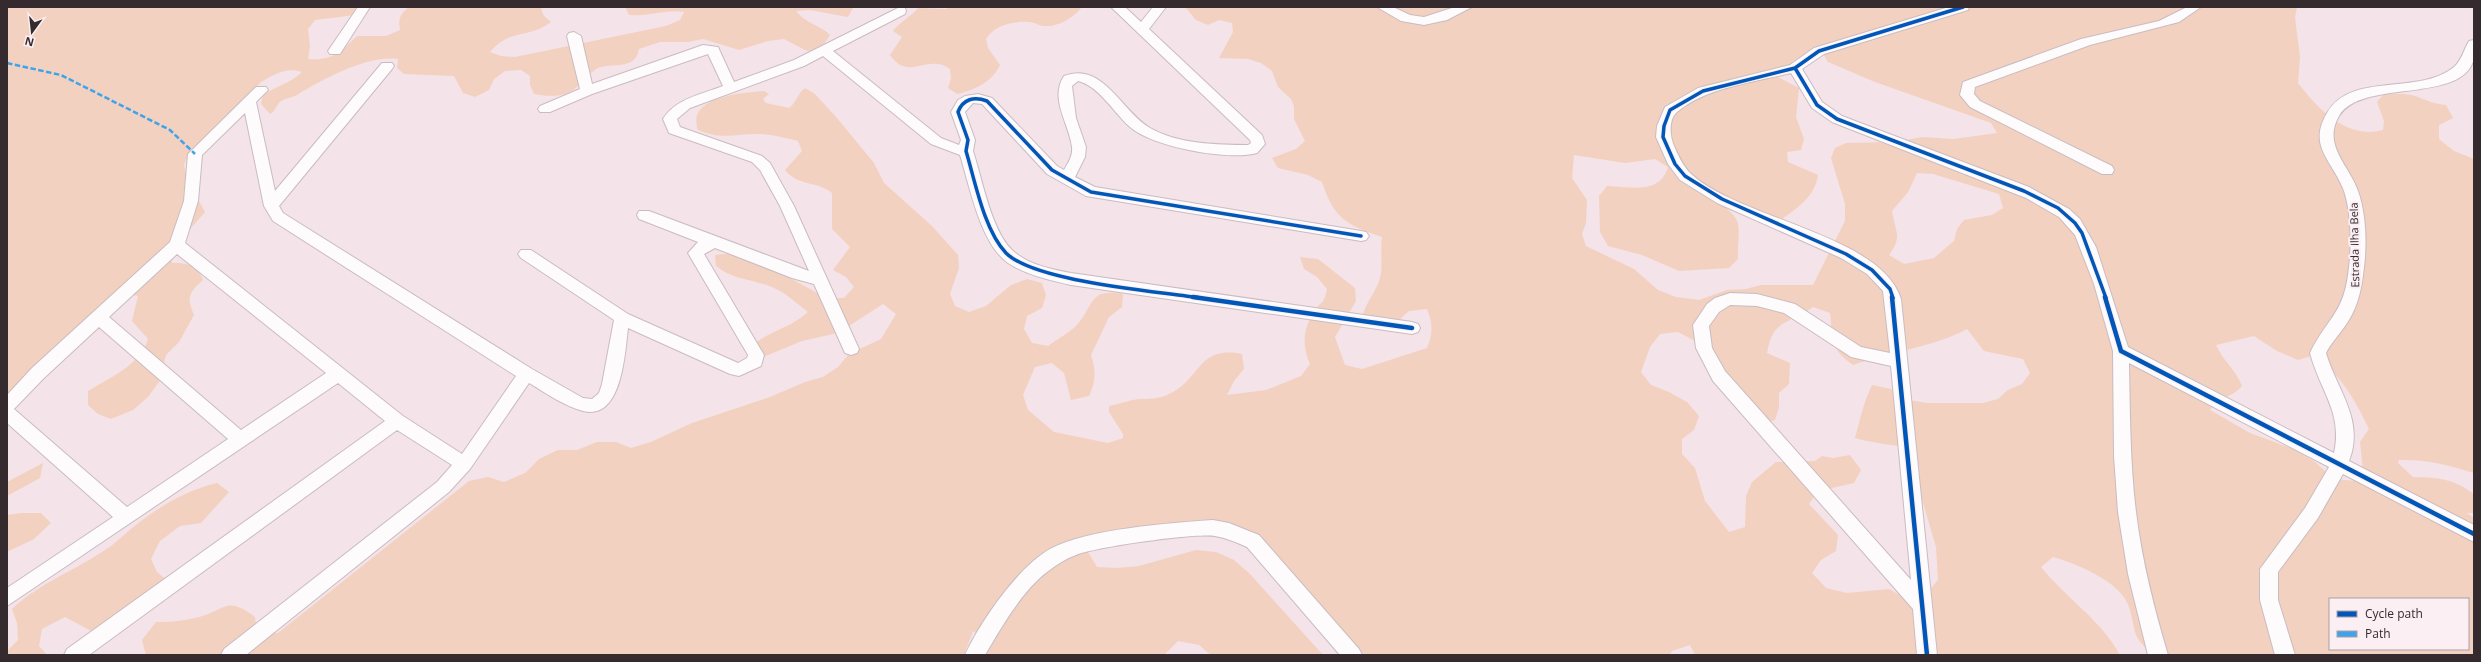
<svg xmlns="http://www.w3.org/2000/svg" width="2481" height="662" font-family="'Open Sans',sans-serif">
<rect width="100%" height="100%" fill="#f4e3e8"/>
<path fill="#f3d1c0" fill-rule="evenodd" d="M7 7H369C355 18 333 17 315 20L308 29 310 46 308 59C333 61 340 52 357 36H386L400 30C398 19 400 14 409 7H544L541 9 544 16 551 22C529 39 510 28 490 52L501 56 515 57 666 26 680 20 684 12C666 9 648 17 629 15L625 7 853 8 848 17 810 10 796 11C805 23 820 25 830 35L818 53 805 50 784 39 768 41 739 50 703 39 688 42H660L639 49C635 72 611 61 596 69 590 73 585 80 580 84 568 98 551 97 534 94L530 85V76L521 70 505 71 494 79 489 90 475 97 463 93 454 76 404 74 397 68 398 59C367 55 323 79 297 95 292 98 284 98 280 102 276 105 276 111 270 114L261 104 263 95C276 86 291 83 302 72 287 67 275 74 261 82L188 155 184 165 186 175 197 191 199 201 205 212 171 251 172 263C188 263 197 264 203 280 189 293 186 297 194 315L179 342 166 355 159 382 148 397 133 410 111 419 98 414 88 405V391C111 377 140 365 148 339L132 321 138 296 122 293 7 408Z
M950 7H1082C1073 18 1059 27 1044 26 1039 26 1035 22 1029 22 1013 21 994 25 986 39L988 48 1000 65C992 82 975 90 957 94L948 88 951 78 950 69C947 67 942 64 938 64 920 62 905 77 890 55L902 37 893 31C900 22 910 17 918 8L946 9Z
M1185 7H2297L2295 18 2300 57 2298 83C2318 109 2347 140 2383 130L2384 121 2377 102 2383 95C2393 94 2405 93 2415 96 2426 100 2434 104 2446 105L2453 118 2439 125V139L2454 151 2474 159V473C2449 465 2426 459 2399 460L2398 463 2413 477C2440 478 2452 478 2474 494V513H2467L2474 518V655H2153C2130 634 2137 633 2129 607 2122 582 2075 563 2053 557L2041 567C2066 598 2102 621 2120 655H1695L1690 645 1672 651 1670 655H1364L1324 614 1249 549 1212 532 1147 538 1088 552 1097 567 1117 568 1139 566 1196 550 1216 552 1234 560 1250 574 1323 655H1211L1199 645 1178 641 1164 655H987L989 642 973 631 964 655H146L142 640 156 622C171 622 185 621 199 617 226 610 226 595 255 617L257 633H278L469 481 488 477 504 482 525 473 539 459 558 450H577L597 442H616L631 448 651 442 692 423 770 397 805 382 823 377 838 367 849 354 881 339 896 314 883 304 838 333 802 341 749 363 747 350C768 330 788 330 808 312 796 303 785 292 772 287 752 279 733 280 716 266L715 255 733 253 774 269 826 298H844L854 287 846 277 833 270 850 247 832 229V193C815 180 799 187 785 170L802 151 798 141C789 139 779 136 770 135 744 131 724 142 698 130 686 96 743 93 764 91L769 94 763 99 766 103 789 108C797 102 797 94 805 88L815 94 837 118 874 163 884 183 932 226 958 255 959 268 950 294 955 306 969 312 986 306 1011 285 1027 279 1042 283 1046 295 1042 308 1027 316 1024 329 1032 343 1048 346C1057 339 1069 333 1076 326 1095 306 1087 288 1123 294L1122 307 1109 317 1091 355C1096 371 1096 381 1089 396L1071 400 1064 373 1052 363 1035 367 1023 395 1028 410 1054 432 1108 443 1123 438V434L1109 412V406C1119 404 1129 400 1139 399 1150 399 1159 399 1169 394 1201 380 1197 345 1242 354L1244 369 1234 381 1227 395 1266 390 1301 376 1310 364C1302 346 1303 330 1313 313 1320 301 1324 306 1327 289L1317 277 1304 269 1300 257 1318 259 1355 288 1356 301 1335 337 1345 365 1362 369 1427 348C1433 333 1433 324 1427 309L1409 311 1398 321 1369 327 1363 314C1367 301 1377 290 1380 278 1383 268 1380 250 1382 237 1347 225 1334 219 1322 182L1308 175 1278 168 1272 158 1296 149 1305 141 1294 119V106L1291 99 1278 87 1272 71 1261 63 1248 59 1219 58 1233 32 1232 23 1219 20 1208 25 1196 20ZM1822 52 1828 62 1875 82 1991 123 1997 133 1954 139 1922 137 1895 142 1846 143 1835 148 1831 158 1845 204V221L1813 285H1761L1746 289 1727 290 1699 300 1676 297 1658 290 1634 269 1586 246 1582 234 1586 223 1587 200 1572 178 1574 155 1625 163 1655 159 1668 167C1660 195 1630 187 1607 186L1599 196 1600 232 1608 246 1642 255 1679 271 1729 268 1738 259C1737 248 1740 235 1738 224 1736 215 1726 208 1720 202L1735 200 1764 217 1782 219C1799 207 1815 196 1818 175L1788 162 1787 152 1801 150 1804 139 1796 117 1799 88 1772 74ZM1917 173 1933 174 1999 194 2003 208 1992 215 1964 220 1957 229 1954 241 1934 258 1904 264 1889 255C1903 237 1895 231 1892 211L1908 192ZM1813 307 1830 313C1833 340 1830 349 1853 365 1891 351 1931 348 1967 329L1984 351 2023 359 2030 373 2022 384 2008 390 1998 399 1983 403H1927L1908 400 1891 389 1872 385C1864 401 1860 420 1855 438 1875 444 1893 444 1913 449L1919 465 1921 496 1936 547 1938 580 1927 593 1912 602 1889 589 1847 593 1826 588 1812 573 1821 560 1836 551 1838 535 1809 504 1818 491 1854 483 1861 470 1850 455 1833 458 1822 456 1815 461 1776 462 1752 482 1746 496 1745 527 1729 532 1705 501 1695 468 1682 454V439L1694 430 1699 416 1687 402 1669 392 1651 385 1641 372 1650 347 1660 334 1678 332 1695 341 1708 372 1724 384 1757 425 1775 420 1779 407V393L1789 384 1790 363 1767 353C1773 319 1787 325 1813 307ZM2254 336 2277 351 2298 360 2315 355C2339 373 2356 401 2369 429L2360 442 2363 471 2356 481 2334 479 2315 462 2296 450 2250 433 2210 410C2222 394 2229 400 2242 386 2236 370 2223 361 2216 345ZM2330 599H2468V649H2330Z
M43 463 40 478 7 496V482Z
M217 483 229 492 201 523 180 526 160 541 151 559 157 572 169 582 93 632 65 617 42 629 39 646 47 655H7V651L18 640 17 623 12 609C39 584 67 574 97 555 112 547 123 535 136 525 160 506 187 490 217 483Z
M21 513H41L51 523 34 539 7 552V515Z"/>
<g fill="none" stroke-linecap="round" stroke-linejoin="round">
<g stroke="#c9bcc0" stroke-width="2">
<path id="minor" d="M358 7H370L340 54H330L328 51Z
M900 7 905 8 906 11 905 14 833 51 941 138 959 145 961 140 951 112 958 100 965 96 978 94 992 98 1057 166 1064 170C1068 163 1073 156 1072 147 1069 123 1049 99 1064 76 1103 61 1121 111 1150 128 1178 144 1217 145 1248 145L1251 143 1250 140 1111 7H1125L1141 22 1153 7H1166L1149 29 1262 135 1265 144 1257 153C1229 161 1152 147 1130 127 1114 113 1099 86 1078 81L1072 86 1076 118 1086 147 1085 157 1075 177 1095 187 1361 231 1366 232 1369 236 1366 240 1361 241 1086 196 1047 174 982 104 973 103 965 112 975 140 973 151C982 178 991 230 1012 250 1028 265 1051 269 1071 273L1412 322 1418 324 1420 328 1418 332 1412 334 1071 285C1050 280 1026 275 1008 263 980 243 970 187 960 155L931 144 823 56 804 66 690 108 677 119 680 127 762 156 770 163 794 206 859 349 857 353 851 355 845 353 814 284 792 278 715 248 704 254 764 355 761 366 739 376 730 374 628 328C625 353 622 421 583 411 564 406 546 393 529 383L470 469 449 492 246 655H221L224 649 437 482 452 465 397 430 89 655H64L67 649 385 421 338 383 7 606V588L113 517 7 423V395L32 368 170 242 184 201 188 154 256 87H266L268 90 256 102 275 191 382 63H392L394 66 392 69 279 206 283 213 532 369 583 398 592 399 599 393 602 384 614 320 521 258 518 254 521 250H531L628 314 738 363 747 358 748 355 688 253 698 242 639 219 637 215 639 211H649L809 271 780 206 760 170 752 162 669 133 663 119C675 99 702 94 723 86L708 54 592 94 550 112H540L538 109 540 106 580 89 567 36 569 33 574 32 581 36 592 84 703 45 718 47 734 82 794 60ZM245 113 264 206 273 221 516 376 462 454 403 416 185 243 198 201 202 155ZM177 254 326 373 241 430 109 317ZM99 327 228 439 127 507 14 409 44 378Z
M1377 7H1393L1410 15 1424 17 1455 7H1472L1447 20 1424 25 1401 21Z
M1949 7H1969L1968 10 1824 54 1802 69 1822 102 1842 116 2029 187 2069 209 2080 219 2096 247 2128 347 2334 453C2343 412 2320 391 2310 353 2325 321 2343 314 2348 275 2352 250 2352 215 2344 191 2333 161 2307 147 2327 113 2351 71 2419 96 2454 67 2462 60 2464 49 2469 41L2474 40C2474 45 2475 53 2474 58 2464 105 2361 78 2339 116 2322 145 2349 165 2358 191 2367 216 2367 249 2363 275 2361 293 2356 311 2345 326 2339 335 2331 343 2326 353 2337 390 2365 420 2349 461L2474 525V542L2343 474 2318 518 2278 572V600L2295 655H2275L2260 600V569L2305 508 2329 467 2129 363C2130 413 2130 463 2136 512 2142 561 2154 608 2168 655H2148L2128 574 2118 512 2114 456 2113 351 2094 284 2075 235 2059 217 2026 198 1832 122 1812 108 1791 73C1755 82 1707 87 1677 112 1668 120 1670 137 1674 146 1678 155 1682 164 1689 172 1737 219 1881 234 1901 299L1937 655H1917L1913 609 1713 381 1696 348 1693 325 1707 304 1715 298 1730 293 1757 294 1795 304 1861 347 1890 353 1883 291 1867 274 1841 258 1717 203 1680 180 1668 164 1656 137 1657 126 1665 107 1698 88 1790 65 1814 48ZM1730 305 1757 306 1784 313 1851 357 1891 366 1911 580 1725 371 1712 348 1709 326 1719 312Z
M2187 7H2201L2179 22 2090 45 1975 87 1974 94 1980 101 2112 166 2114 170 2112 174H2102L1970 107 1960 95 1963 82 2081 39 2159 21Z
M1213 520 1229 523 1259 535 1359 649 1362 655H1340L1247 547C1236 542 1226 538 1215 536 1194 533 1096 547 1076 555 1065 559 1056 565 1047 572 1022 591 1001 628 985 655H965C980 622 1018 567 1050 549 1086 529 1170 523 1213 520Z"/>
</g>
<use href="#minor" fill="#fdfbfc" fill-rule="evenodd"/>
<path stroke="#3ea3eb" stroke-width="2.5" stroke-dasharray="5.5 2.5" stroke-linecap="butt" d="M7 63 61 75 170 130 195 154"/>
<g stroke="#fbeff3" stroke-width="5.5">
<path id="cycleway-far1" d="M1795 68 1817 105 1837 119 2024 191 2058 208 2075 223 2082 233 2106 298
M1200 298C1156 291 1035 282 1006 253 984 230 975 181 966 151L968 140 958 112C963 99 974 96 987 101L1052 170 1091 192 1361 236
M1893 298 1890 289 1872 270 1846 254 1722 199 1685 176 1675 164 1663 137 1664 126 1670 110 1703 91 1795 68 1819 51 1963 7"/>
</g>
<g stroke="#fbeff3" stroke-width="7">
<path id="cycleway" d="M1193 297 1412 328
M1892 297 1927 655
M2105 297 2121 351 2474 534"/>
</g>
<use href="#cycleway-far1" stroke="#0057b8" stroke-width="3.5"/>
<use href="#cycleway" stroke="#0057b8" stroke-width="4.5"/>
</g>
<g text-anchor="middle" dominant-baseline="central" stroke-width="4" stroke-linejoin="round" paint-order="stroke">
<g font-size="11" fill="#352a2d" stroke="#fbeff3">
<text transform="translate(2354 245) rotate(-91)">Estrada Ilha Bela</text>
</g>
</g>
<rect width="2481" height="662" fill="none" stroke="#352a2d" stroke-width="16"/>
<rect x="2329" y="598" width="140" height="52" fill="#fbeff3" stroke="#aca0a4"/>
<rect x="2337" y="611" width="20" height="6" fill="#0057b8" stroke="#aca0a4"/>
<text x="2365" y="618" font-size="12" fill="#352a2d">Cycle path</text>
<rect x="2337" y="631" width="20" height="6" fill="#3ea3eb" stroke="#aca0a4"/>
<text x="2365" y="638" font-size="12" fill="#352a2d">Path</text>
<g transform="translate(32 32) rotate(195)" stroke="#fbeff3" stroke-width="3" paint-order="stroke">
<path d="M0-3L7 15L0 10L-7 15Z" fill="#352a2d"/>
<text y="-6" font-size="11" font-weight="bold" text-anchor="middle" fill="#352a2d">N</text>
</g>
</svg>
